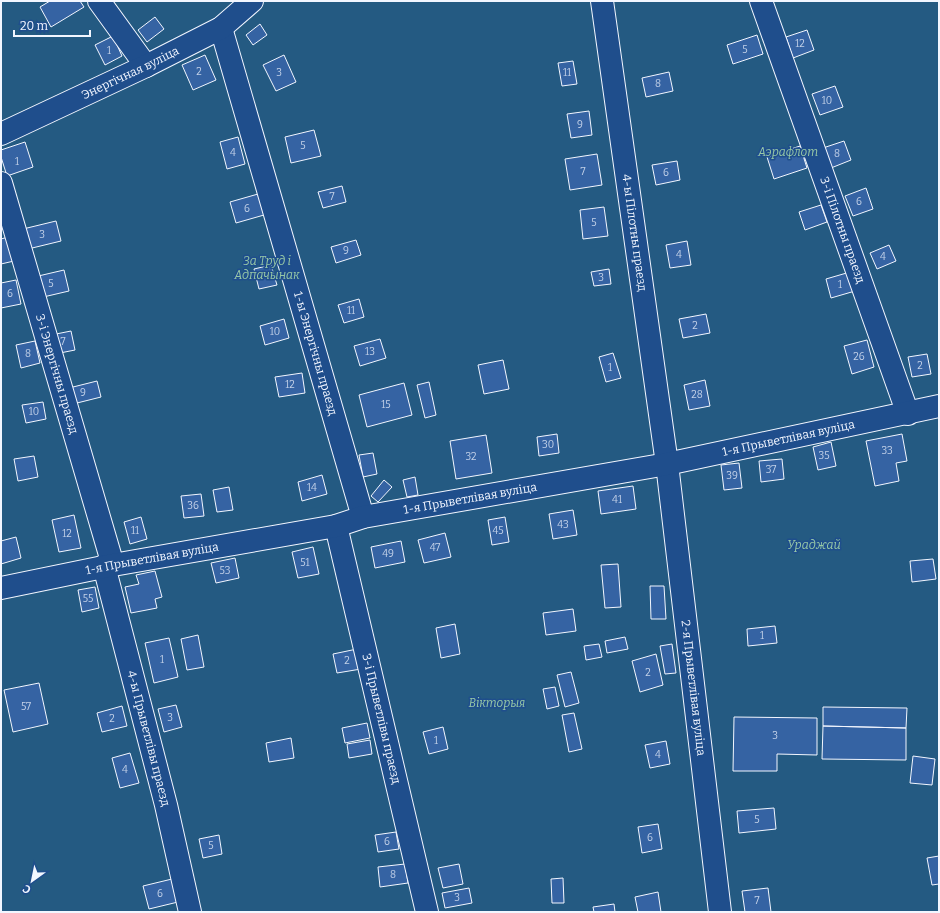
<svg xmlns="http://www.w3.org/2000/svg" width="940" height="913" font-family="Bitter,serif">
<rect width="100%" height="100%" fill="#1f4e8c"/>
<path fill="#245a82" stroke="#a8bbd7" d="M1 1H939V912H1Z"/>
<path fill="#3563a3" stroke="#f2f6ff" d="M50 1H80L84 7 51 27 40 7Z
M155 17 164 29 147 42 138 30Z
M260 24 267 35 253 45 246 35Z
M807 30 814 50 793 58 786 37Z
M757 35 763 54 733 64 727 45Z
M113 36 122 56 105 65 95 45Z
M205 55 216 80 193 90 182 65Z
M284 55 296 82 276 91 263 65Z
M573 61 577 84 562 86 558 63Z
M669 72 673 91 646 97 642 78Z
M835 86 843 107 820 115 812 94Z
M589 111 592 135 571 138 567 114Z
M314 130 321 156 291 163 285 137Z
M238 137 245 164 227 169 220 142Z
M844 141 851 160 831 168 823 148Z
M25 142 33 167 7 176 1 157V150Z
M800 146 807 168 774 179 767 157Z
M597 154 602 185 570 190 565 159Z
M677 161 680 180 656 185 652 165Z
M342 186 346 202 323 208 318 192Z
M866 188 873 209 853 216 845 196Z
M258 194 264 215 236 223 230 202Z
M821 205 827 222 805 230 799 212Z
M604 207 608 236 583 239 580 210Z
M56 221 61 241 28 249 23 229Z
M8 237 14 261 1 264V239Z
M356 240 361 255 336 263 331 247Z
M687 241 691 265 670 268 666 245Z
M889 245 896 261 877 269 870 253Z
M271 265 277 285 259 289 254 269Z
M609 269 611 284 594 286 591 272Z
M64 270 69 291 39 298 34 277Z
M850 272 855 291 831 298 826 279Z
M16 280 21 304 1 308V283Z
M359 299 364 317 344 323 338 305Z
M706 314 710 333 683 338 679 319Z
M284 319 289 338 265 345 260 326Z
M71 331 75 350 55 354 51 335Z
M380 339 386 358 360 366 354 346Z
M867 340 874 367 852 374 844 346Z
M35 341 40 363 21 368 16 345Z
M613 353 621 378 606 382 599 357Z
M927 354 931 374 912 377 908 357Z
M503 360 509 389 484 394 478 365Z
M302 373 305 393 279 397 275 377Z
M705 380 710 406 689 410 684 385Z
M97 381 101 397 69 405 65 389Z
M429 382 436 415 425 418 417 385Z
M404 383 412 415 367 427 359 395Z
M43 402 46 419 26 423 22 405Z
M557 434 559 453 539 456 537 437Z
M902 434 907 461 896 463 899 481 875 486 866 441Z
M486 435 492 473 456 479 450 441Z
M831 442 836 466 818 470 813 447Z
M373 453 377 474 363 477 359 455Z
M34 456 38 477 18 481 14 459Z
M782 459 784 479 761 482 759 461Z
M739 463 742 488 724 490 721 465Z
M322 475 327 494 302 501 298 482Z
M415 477 418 495 407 497 403 480Z
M384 480 392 487 378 502 371 496Z
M633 486 636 509 601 514 598 491Z
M229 487 233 510 217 512 213 490Z
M201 494 204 516 184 518 181 496Z
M573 510 577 535 553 539 549 514Z
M74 515 81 548 59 552 52 520Z
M141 517 147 539 130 544 124 522Z
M505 517 509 542 492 545 488 520Z
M445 533 451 557 424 563 418 540Z
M16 537 21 558 1 564V541Z
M401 541 405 562 375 568 371 547Z
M313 547 319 574 298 578 292 552Z
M235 558 239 578 216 583 211 563Z
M933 559 936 579 912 582 910 561Z
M618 564 621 607 605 608 601 565Z
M155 571 162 597 155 599 157 608 131 613 125 587 139 584 136 575Z
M650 586H664L666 619H651Z
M95 587 99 608 82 612 78 590Z
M573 609 576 631 546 635 543 613Z
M455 624 460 654 441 658 436 628Z
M775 626 777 643 748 646 747 629Z
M198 635 204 667 187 670 181 639Z
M625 637 628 649 607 653 605 641Z
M169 638 178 677 154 683 145 643Z
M599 644 602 657 586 660 584 646Z
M672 644 676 673 665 674 660 646Z
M357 649 361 669 337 673 333 654Z
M656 654 663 685 640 692 632 661Z
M571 672 579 703 565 707 557 675Z
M39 683 48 724 13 732 4 690Z
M555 687 559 706 547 709 543 689Z
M176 705 182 727 164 732 158 709Z
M122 706 127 726 102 732 97 713Z
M823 707 907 708 906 728 823 726Z
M574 713 582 749 569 752 562 715Z
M734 717 817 718V755L777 754V771H733Z
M367 723 370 738 345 743 342 728Z
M823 726 906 728V760L822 759Z
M443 727 448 749 429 754 423 732Z
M291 738 294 758 269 762 266 743Z
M370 740 372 754 349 758 347 744Z
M666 741 670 764 650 768 645 745Z
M130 753 139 783 120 788 112 758Z
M913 756 935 759 932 785 910 783Z
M774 808 776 829 739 833 737 811Z
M658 824 662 849 642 853 638 827Z
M396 832 399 849 378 852 375 835Z
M219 835 222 854 203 858 199 839Z
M939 856V884L932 885 927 858Z
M405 864 408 883 380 887 378 867Z
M459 864 463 884 443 888 438 868Z
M563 878 564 903H552L551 879Z
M172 879 178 902 149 909 143 886Z
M469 888 472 903 445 908 442 893Z
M768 888 771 912H745L742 891Z
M658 892 661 912H638L635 897Z
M614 904 615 912H594L593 907Z"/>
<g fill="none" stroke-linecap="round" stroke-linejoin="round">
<g stroke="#f2f6ff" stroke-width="24">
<g id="minor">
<path d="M99 1 146 66"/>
<path id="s1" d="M602 1 667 464 720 912"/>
<path id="s2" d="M761 1 908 414"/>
<path id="s3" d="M221 28 363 517"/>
<path id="s4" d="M1 134 146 66 221 28 252 1"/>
<path id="s5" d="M1 183 113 565"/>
<path id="s6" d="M336 526 427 912"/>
<path id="s7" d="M104 566 166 805 190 912"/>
<path id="s8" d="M1 588 113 565 336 526 363 517 667 464 939 406"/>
</g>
</g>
<use href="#minor" stroke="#1f4e8c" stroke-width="22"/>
</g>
<g text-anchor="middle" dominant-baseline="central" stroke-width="3" stroke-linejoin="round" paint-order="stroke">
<g font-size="10" fill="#c3d1e8">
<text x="800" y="44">12</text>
<text x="745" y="50">5</text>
<text x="109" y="51">1</text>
<text x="199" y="72">2</text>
<text x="279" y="73">3</text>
<text x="567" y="73">11</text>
<text x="658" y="84">8</text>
<text x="827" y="101">10</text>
<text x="580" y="125">9</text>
<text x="303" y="146">5</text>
<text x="233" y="153">4</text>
<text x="837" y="154">8</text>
<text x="17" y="162">1</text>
<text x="583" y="172">7</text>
<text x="666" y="173">6</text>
<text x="332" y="197">7</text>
<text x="859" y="202">6</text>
<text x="247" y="209">6</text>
<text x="594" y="223">5</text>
<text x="42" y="235">3</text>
<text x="346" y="251">9</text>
<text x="679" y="255">4</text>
<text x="883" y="257">4</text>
<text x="601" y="278">3</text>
<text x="51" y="284">5</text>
<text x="840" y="285">1</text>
<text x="10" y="294">6</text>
<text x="351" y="311">11</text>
<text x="695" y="326">2</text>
<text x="275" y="332">10</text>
<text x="63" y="342">7</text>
<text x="370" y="352">13</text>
<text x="28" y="354">8</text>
<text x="859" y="357">26</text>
<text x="920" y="366">2</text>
<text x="610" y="368">1</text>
<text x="290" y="385">12</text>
<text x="83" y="393">9</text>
<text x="697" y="395">28</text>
<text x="386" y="405">15</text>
<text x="34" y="412">10</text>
<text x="548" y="445">30</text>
<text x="887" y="451">33</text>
<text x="824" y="456">35</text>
<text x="471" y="457">32</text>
<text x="771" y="470">37</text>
<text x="732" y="476">39</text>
<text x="312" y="488">14</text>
<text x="617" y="500">41</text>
<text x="193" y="506">36</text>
<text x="563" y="525">43</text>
<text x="135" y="531">11</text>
<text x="498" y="531">45</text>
<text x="67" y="534">12</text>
<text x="435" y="548">47</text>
<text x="388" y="554">49</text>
<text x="305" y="563">51</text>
<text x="225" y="571">53</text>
<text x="88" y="599">55</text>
<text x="762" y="636">1</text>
<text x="162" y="660">1</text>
<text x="347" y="661">2</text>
<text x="648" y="673">2</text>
<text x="26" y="707">57</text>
<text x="170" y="718">3</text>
<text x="112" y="719">2</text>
<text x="775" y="736">3</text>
<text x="436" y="741">1</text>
<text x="658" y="755">4</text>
<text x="125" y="770">4</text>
<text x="757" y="820">5</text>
<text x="650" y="838">6</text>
<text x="387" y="842">6</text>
<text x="211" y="846">5</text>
<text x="393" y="875">8</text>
<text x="160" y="894">6</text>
<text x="457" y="898">3</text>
<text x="757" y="901">7</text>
</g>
<g font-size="12" fill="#f2f6ff" stroke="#1f4e8c">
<text stroke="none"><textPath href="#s4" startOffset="143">Энергічная вуліца</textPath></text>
<text stroke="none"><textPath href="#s2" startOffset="243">3-і Пілотны праезд</textPath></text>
<text stroke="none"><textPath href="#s1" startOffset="234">4-ы Пілотны праезд</textPath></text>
<text stroke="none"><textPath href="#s3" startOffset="339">1-ы Энергічны праезд</textPath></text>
<text stroke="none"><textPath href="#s5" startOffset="199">3-і Энергічны праезд</textPath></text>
<text stroke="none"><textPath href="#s8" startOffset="802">1-я Прыветлівая вуліца</textPath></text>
<text stroke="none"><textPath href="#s8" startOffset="478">1-я Прыветлівая вуліца</textPath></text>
<text stroke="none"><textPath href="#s8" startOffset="154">1-я Прыветлівая вуліца</textPath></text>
<text stroke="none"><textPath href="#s1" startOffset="693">2-я Прыветлівая вуліца</textPath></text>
<text stroke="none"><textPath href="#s6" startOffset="198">3-і Прыветлівы праезд</textPath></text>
<text stroke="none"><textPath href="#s7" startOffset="178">4-ы Прыветлівы праезд</textPath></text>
</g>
<g font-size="12" font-style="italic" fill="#97c8a6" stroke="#1f4e8c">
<text x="788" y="152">Аэрафлот</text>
<text x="267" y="261">За Труд і<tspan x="267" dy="14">Адпачынак</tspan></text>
<text x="814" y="545">Ураджай</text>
<text x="497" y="703">Вікторыя</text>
</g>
</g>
<rect width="940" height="913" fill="none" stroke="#f2f6ff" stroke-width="4"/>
<g transform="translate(32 881) rotate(213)" stroke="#1f4e8c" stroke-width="3" paint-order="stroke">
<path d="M0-3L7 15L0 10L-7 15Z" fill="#f2f6ff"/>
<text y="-6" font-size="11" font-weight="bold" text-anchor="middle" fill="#f2f6ff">С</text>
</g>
<path d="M14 30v6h76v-6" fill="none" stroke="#f2f6ff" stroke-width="2"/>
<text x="20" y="30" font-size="12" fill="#f2f6ff" stroke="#1f4e8c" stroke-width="3" paint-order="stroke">20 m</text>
</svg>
